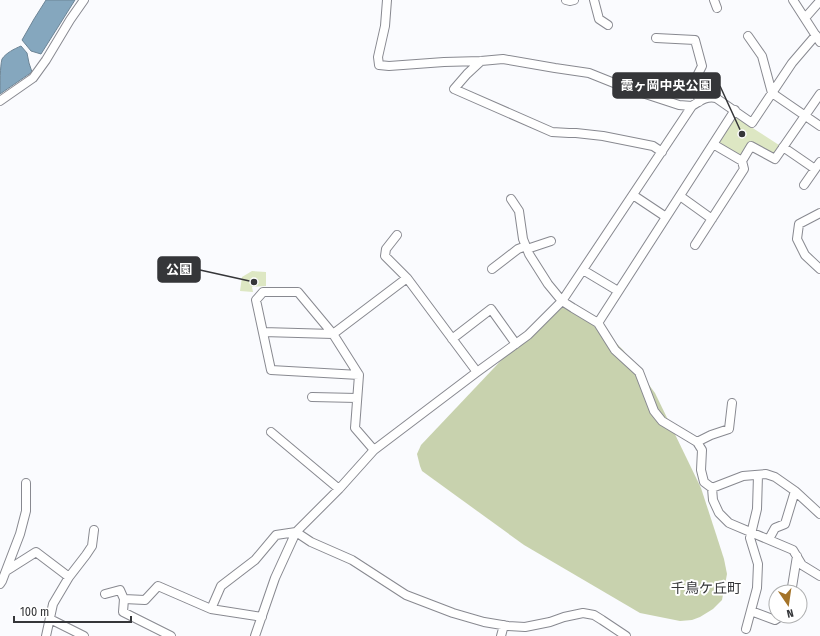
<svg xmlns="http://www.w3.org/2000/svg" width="820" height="636" font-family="'Fira Sans Condensed','Noto Sans JP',sans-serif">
<rect width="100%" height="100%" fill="#fafbfe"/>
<path fill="#dde7c3" d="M737 118 779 145 774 155 750 144 742 157 720 144 719 140 732 119Z
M252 271 266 272V286L252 287 253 292 240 291 242 277Z"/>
<path fill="#c8d2ae" d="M556 308H565L574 311 603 330 623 350 655 393 701 488 715 531 724 559 727 574 722 600 713 609 700 617 692 620 680 621 640 613 524 545 422 471 420 466 417 454 421 445 544 315Z"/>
<path fill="#85a7be" stroke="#6d8596" d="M46 0H75L41 54 31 51 22 40 34 19Z
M21 46 27 53 29 63 32 72 0 94C0 85 0 66 2 59 6 53 14 49 21 46Z"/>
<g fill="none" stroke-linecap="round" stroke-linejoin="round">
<g stroke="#888990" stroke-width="10">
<path id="minor" d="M387 0 385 26 378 57 379 65 389 66 444 62 481 61 503 59 555 68 589 73 624 87 679 105 692 106
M566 0 570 1 574 0
M594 0 599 19 608 25
M714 0 717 8
M793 0 820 42
M805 18 820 1
M748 36 762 56 772 93 820 126
M656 38 695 40 702 66 695 80 699 102
M481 61 467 74 454 89 552 132 569 133H576L603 136 653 146 662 152
M0 101 33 78 46 60 70 20 84 0
M713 144 742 161
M783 147 815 169
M804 185 820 162
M633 195 666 217
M680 196 712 219
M511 199 519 211 523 239 529 254 548 284 562 301 573 308 598 323 615 350 639 372 654 411 662 421 697 442 702 450 701 470 704 482 712 488 743 476 766 474 775 477 795 491 820 514
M820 213 799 224 797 239 805 255 820 269
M397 235 386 249 385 256 407 278 477 372
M695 245 744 169 742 161 751 146 775 159 820 94
M527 249 551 241
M492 269 518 249 526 246
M583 270 618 291
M598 323 735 110
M263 332 333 334 407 278
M452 339 491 309 516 344
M359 375 271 370 256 300 263 292H298L333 334 359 375 355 428 374 450
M312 397 357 398
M271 432 339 489
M697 442 711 435 729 429 732 403
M712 488 713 500 719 513 729 523 793 550 802 565 820 576
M769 539 775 528 785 524 795 491
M6 571 36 552 69 577
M0 584 2 581 20 534 26 511V483
M790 592 792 587 797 556
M105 594 120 590 124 599 145 600 158 586 211 609 262 617
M124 599 123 612 171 636
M211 609 221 586 255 560 276 535 296 532 311 542 352 560 406 595 453 613 484 622 508 626 525 627 550 622 564 617 583 613 594 615 602 620 626 636
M751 611 775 620 781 616
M50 619 84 636
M746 629 757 588 758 564 750 538 757 509 758 475
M46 636 53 604 69 577 86 555 92 546 94 530
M255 636 275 578 296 532 339 489 374 450 477 372 528 335 562 301 692 106C700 101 706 96 716 98L752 123 792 63 816 35
M501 636 504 625"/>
</g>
<use href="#minor" stroke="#fff" stroke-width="8"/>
</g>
<g text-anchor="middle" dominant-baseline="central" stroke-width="4" stroke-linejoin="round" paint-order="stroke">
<g font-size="14" fill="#353639" stroke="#fff">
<text x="706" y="588">千鳥ケ丘町</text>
</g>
</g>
<path fill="none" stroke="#353639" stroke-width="1.5" d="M742 134L720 86M254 282L200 270"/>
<g fill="#353639" stroke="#fff" stroke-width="1.5">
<circle cx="742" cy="134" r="4"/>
<circle cx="254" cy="282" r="4"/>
</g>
<g fill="#353639" stroke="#353639" stroke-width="1.5">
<rect x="613" y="73" width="107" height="25" rx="4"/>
<rect x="158" y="257" width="42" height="25" rx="4"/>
</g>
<g font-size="13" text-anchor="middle" font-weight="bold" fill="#fff">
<text x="666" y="90">霞ヶ岡中央公園</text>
<text x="179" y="274">公園</text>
</g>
<g transform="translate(788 604) rotate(167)"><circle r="19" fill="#ffffff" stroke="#aeafb0"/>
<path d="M0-3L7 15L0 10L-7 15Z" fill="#a47328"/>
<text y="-6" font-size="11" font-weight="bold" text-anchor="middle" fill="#353639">N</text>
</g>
<path d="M14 616v6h117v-6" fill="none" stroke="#353639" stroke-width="2"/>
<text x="20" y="616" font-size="12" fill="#353639" stroke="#ffffff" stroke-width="3" paint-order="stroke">100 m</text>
</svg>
